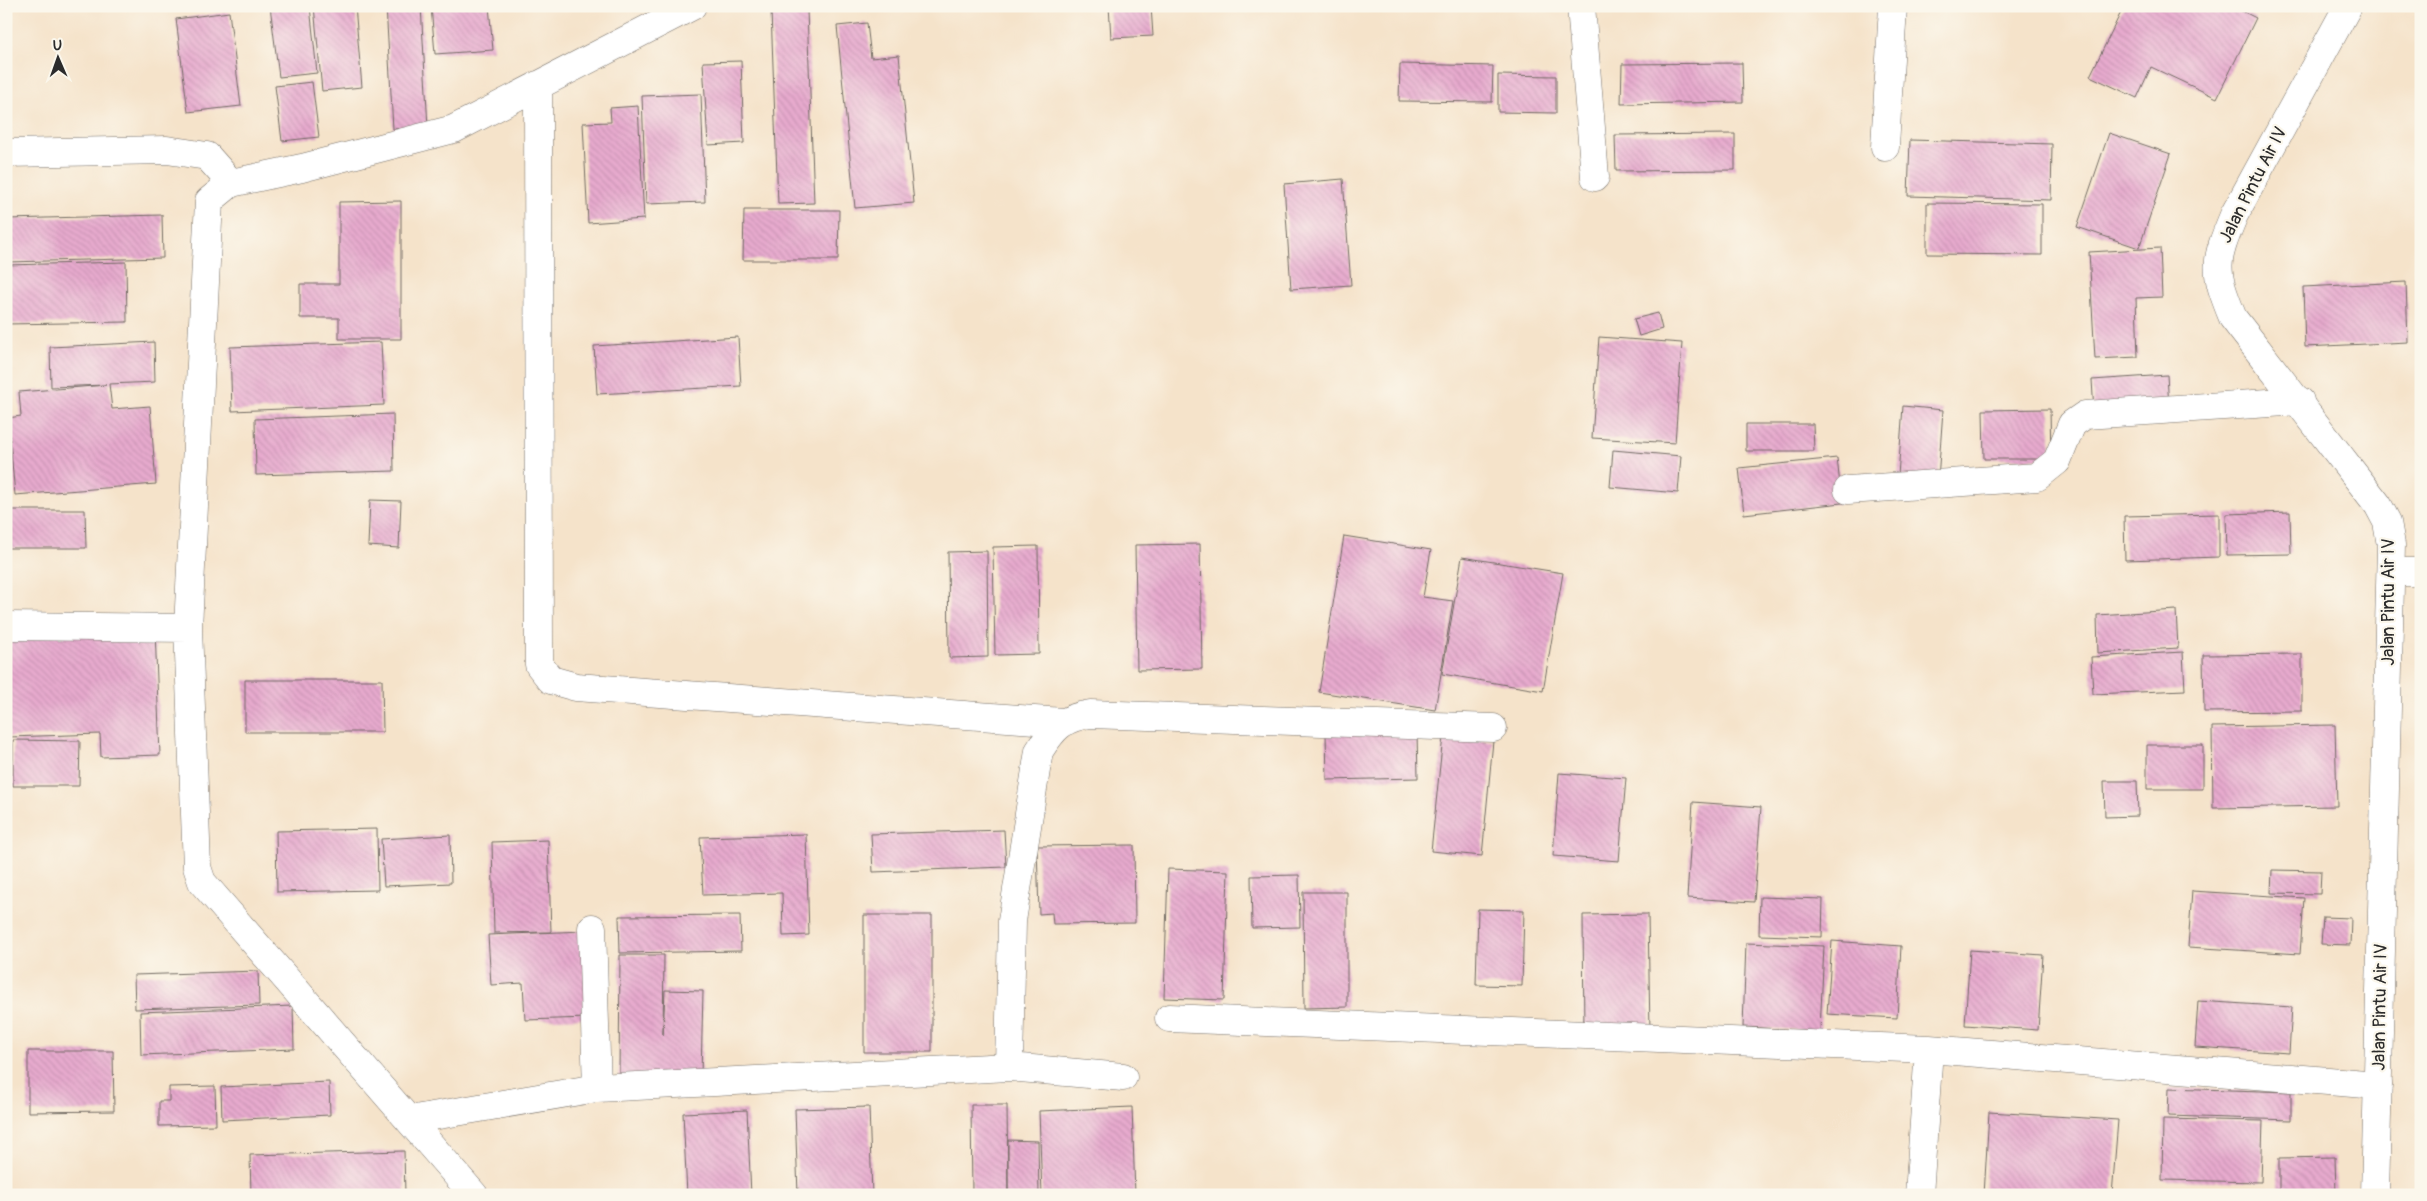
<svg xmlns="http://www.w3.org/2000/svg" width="2427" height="1201" font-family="Pangolin,sans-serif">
<defs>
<pattern id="building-back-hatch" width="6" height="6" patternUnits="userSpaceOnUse" patternTransform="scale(1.25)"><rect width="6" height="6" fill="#e7aace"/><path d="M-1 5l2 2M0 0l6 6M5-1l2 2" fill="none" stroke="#c692b1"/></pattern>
</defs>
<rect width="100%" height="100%" fill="#fbf7ec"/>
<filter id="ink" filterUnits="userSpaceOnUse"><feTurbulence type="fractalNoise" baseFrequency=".02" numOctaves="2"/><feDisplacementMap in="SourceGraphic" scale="10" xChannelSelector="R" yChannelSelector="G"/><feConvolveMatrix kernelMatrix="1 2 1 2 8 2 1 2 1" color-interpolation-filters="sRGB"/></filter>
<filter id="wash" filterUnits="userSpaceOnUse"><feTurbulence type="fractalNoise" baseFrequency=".0096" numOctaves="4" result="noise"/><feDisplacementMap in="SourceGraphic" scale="20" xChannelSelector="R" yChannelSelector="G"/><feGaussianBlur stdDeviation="1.12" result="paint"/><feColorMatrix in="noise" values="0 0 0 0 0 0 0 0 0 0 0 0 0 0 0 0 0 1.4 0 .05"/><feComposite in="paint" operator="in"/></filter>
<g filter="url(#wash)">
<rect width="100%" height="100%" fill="#f5e3ca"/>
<g id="blocks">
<path fill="url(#building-back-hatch)" d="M270 6H310L317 73 279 77Z
M314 6H355L362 87 322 91Z
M386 6H421L428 127 393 129Z
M431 6H489L493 50 435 54Z
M1109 6H1151L1153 36 1111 38Z
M2124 6H2232L2256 18 2217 98 2151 67 2137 98 2090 76Z
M807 10 814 203 778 204 771 11Z
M229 12 241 106 188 112 176 19Z
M867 23 871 58 899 55 914 203 855 208 837 26Z
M741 61 744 143 708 145 703 62Z
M1742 63 1743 102 1621 104 1622 64Z
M1400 64 1493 66 1492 102 1399 101Z
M1498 75 1556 76V113L1498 112Z
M312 82 319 137 282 141 275 86Z
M701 94 705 202 646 204 642 96Z
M638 106 644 219 588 223 583 123 611 122 610 108Z
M2109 133 2171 154 2139 248 2077 227Z
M1735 134V170L1616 171 1615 135Z
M1910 140 2052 144 2051 200 1908 196Z
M1343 179 1351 285 1291 289 1284 184Z
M401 201V339H339V318H300V284H339V202Z
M1927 203 2042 204V255L1927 254Z
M744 210H839L838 260H743Z
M162 215 163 258 8 262 7 219Z
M2160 248 2162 297 2136 298 2138 357 2095 359 2089 252Z
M126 262 127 322 6 324V265Z
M2406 282 2408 342 2305 347 2303 287Z
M1658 313 1662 329 1639 336 1634 319Z
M738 337 741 386 597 394 594 346Z
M1599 337 1682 343 1675 443 1592 438Z
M154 342 155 382 109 384 112 409 150 406 156 484 15 495 8 418 21 416 19 392 106 385 51 387 50 347Z
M381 342 384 405 232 411 230 347Z
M2167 375 2169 407 2094 412 2092 380Z
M1903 406 1943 410 1938 479 1898 476Z
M2050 409 2051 459H1984L1983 410Z
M393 414 394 471 256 475 255 419Z
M1746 424H1813L1814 451H1746Z
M1613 450 1681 456 1678 493 1610 487Z
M1837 458 1842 503 1744 514 1739 468Z
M370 500 401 501 399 548 368 546Z
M6 510H85L86 548H6Z
M2290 512 2291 554 2227 555 2226 514Z
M2219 514V557L2125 560 2124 516Z
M1344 536 1431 550 1423 597 1453 601 1435 710 1319 692Z
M1200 544 1202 669 1137 670 1135 545Z
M1038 546 1039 654 995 655 993 547Z
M987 551 988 657 949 658 948 552Z
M1462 557 1563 573 1543 691 1442 674Z
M2176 610 2178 648 2098 653 2097 615Z
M155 630 160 755 101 757 100 734 9 737 6 635Z
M2183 652 2185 690 2093 694 2091 657Z
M2302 654V711L2204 712 2203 655Z
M245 680H382L383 732H245Z
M6 722H8L10 819H6Z
M2335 725 2337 806 2213 808 2212 727Z
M1417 732 1418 778 1327 780 1326 733Z
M1443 736 1493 741 1482 856 1431 851Z
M13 740 80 741 79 786H13Z
M2147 745H2203V789H2147Z
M1559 773 1626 778 1619 861 1553 856Z
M2104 781H2137L2138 816 2105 817Z
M1693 802 1761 807 1754 902 1687 898Z
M377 829 378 890 277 892 276 831Z
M1004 830 1006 867 873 872 871 834Z
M806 834 809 935 783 936 782 893 703 895 700 837Z
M450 835 451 883 384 886 381 839Z
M548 840 551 932 494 933 492 842Z
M1134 845 1135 923 1053 924 1052 913 1039 914 1037 846Z
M1168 869 1228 871 1224 1000 1164 998Z
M2272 870 2321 871 2320 894 2271 893Z
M1299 875 1300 927 1252 928 1251 876Z
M2192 891 2304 898 2300 954 2188 947Z
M1303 892H1347V1007L1304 1008Z
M1760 897 1823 899 1822 937 1759 935Z
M1478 909 1524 910 1522 986 1476 985Z
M1648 914 1650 1033 1584 1034 1583 915Z
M740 915 741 951 620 953 619 916Z
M864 915H932V1052H864Z
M2323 917 2351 918 2350 945 2321 944Z
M583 931 588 1018 525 1020 523 983 491 985 488 935Z
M1832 941 1901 946 1897 1018 1827 1014Z
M1746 943 1824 946 1820 1031 1743 1027Z
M1970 950 2043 955 2038 1030 1965 1025Z
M620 955H664L663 1035 665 990 703 991 701 1076 619 1077Z
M258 971 259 1005 135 1009 134 975Z
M2198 1001 2292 1007 2289 1053 2195 1047Z
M293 1006 294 1049 141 1055 140 1012Z
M28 1051H113L114 1111 28 1112Z
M329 1082 330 1115 222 1120 221 1087Z
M215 1086 216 1125 159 1126V1101H169V1087Z
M2169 1088 2291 1092V1120L2168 1116Z
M971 1105H1007L1008 1195H972Z
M869 1107 872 1195H798L795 1109Z
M1132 1107 1135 1195H1042L1039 1111Z
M747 1110 751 1195H687L683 1113Z
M1989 1112 2118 1120 2112 1195H1984Z
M2163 1119 2263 1121 2261 1182 2162 1180Z
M1008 1140 1038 1141 1039 1195H1008Z
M404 1151 405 1195H251L250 1155Z
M2335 1157 2336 1195H2279V1158Z"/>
</g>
</g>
<g filter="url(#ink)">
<use href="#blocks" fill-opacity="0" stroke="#726b63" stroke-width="1"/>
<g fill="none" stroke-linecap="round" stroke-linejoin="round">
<g stroke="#726b63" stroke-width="29">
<path id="minor" d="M1581 6 1595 177
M538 85 539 665 551 680 576 687 1063 722
M1885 147 1893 6
M6 153 167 150 207 156 231 183
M1848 490 2037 477 2057 461 2072 424 2085 415 2300 401
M2391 572H2421
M6 626 188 628
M592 928 597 1088
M1169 1018 1929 1049 2378 1085
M1009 1067 1012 921 1039 751C1054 728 1062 718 1090 714L1493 728
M409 1120 597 1088 1009 1067 1123 1077
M474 1195 202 882 197 867 188 628 209 201 231 183 302 168 454 129 692 6
M1919 1195 1929 1049"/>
</g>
<g stroke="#726b63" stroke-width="29">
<path id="major" d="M2348 6 2234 215C2214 263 2213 269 2233 318L2378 505 2387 522 2391 545 2375 1195"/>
</g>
<use href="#minor" stroke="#fff" stroke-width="28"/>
<use href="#major" stroke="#fff" stroke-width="28"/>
</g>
</g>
<g text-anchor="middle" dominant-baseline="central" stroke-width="4.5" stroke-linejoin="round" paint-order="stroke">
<g font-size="18" fill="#2b2b2b" stroke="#fbf7ec">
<text transform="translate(2253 185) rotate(-63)">Jalan Pintu Air IV</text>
<text transform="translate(2388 602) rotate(-90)">Jalan Pintu Air IV</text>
<text transform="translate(2380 1007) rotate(-89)">Jalan Pintu Air IV</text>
</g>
</g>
<rect width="2427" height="1201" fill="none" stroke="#fbf7ec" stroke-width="25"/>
<g transform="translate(58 58) rotate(358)" stroke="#fbf7ec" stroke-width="4" paint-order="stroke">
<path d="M0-4L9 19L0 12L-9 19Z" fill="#2b2b2b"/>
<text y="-8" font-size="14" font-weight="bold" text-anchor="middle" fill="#2b2b2b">U</text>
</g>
</svg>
